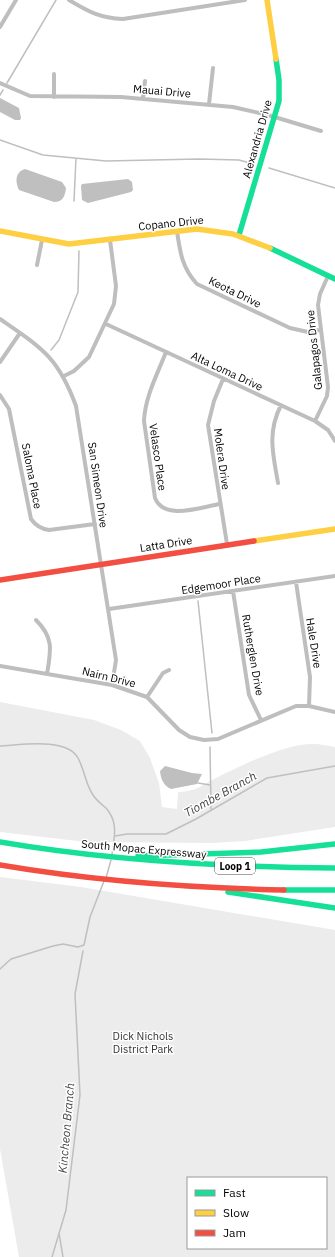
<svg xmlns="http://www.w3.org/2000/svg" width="335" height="1257" font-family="'IBM Plex Sans',sans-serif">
<rect width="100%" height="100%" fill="#fff"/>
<path fill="#ececec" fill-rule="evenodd" d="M0 702 94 720 121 730 140 741 150 758 159 783 162 807 177 809 178 792C199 791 201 785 218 777 242 765 287 743 314 744 321 744 328 746 335 747V827L245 841 212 843 86 842 0 832Z
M0 877 81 887 335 930V1257H19L0 1149ZM188 1178H326V1248H188Z"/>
<path fill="#bfbfbf" d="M0 98 19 108 21 118 20 120H15L0 112Z
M25 169 62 182 66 188C65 196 63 202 54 202L19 190C15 182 15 172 25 169Z
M128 179 132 182 133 190 131 192 88 203 82 200 81 186 82 184Z
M165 766 192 773 202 774 197 784 171 789C163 785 161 779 160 771Z"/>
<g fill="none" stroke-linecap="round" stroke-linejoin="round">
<path stroke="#bfbfbf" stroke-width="1.5" d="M7 83 56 0
M0 95 3 90
M0 140 43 155 106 161 199 159 239 160 250 163
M269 168 335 188
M74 201 76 158
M51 350 59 340 78 292 79 251
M198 601 212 733
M0 746C20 745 67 737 78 758 85 771 85 783 93 795 96 800 101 804 106 808 119 823 114 837 112 855
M210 747 211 809
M198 783 210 785
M115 836 127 834H166L196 819 267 778 335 766
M106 878 111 860
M0 969 11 959 53 946 63 944 78 947 84 945 90 917 104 881
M59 1233 63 1257
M52 1257 66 1210 80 1095 75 994 83 951"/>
<path stroke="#bebebe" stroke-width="4" d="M69 0C89 12 100 18 123 19L245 0
M0 27 16 0
M54 74V97
M0 83 30 96 121 97 233 107 268 115 321 131
M143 98 145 81
M209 104 213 68
M177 231C180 252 182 268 197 284L290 328 308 332 320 330
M37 265 42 240
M0 319C42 348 58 357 76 406L116 660 112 685
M106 324 315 421 328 430 335 441
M166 352C157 375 145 397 144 421L155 498C164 521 201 507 220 504
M0 362 20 333
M64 376 74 371 89 357 114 304 116 286 110 240
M223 379 214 401 208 425 227 544
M0 395 9 409 31 519C36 526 41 529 49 530L95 524
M315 421 327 396 328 387 318 305 320 294 328 276
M278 483C273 454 267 433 281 405
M296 582 310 677 309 706
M233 591 249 695 261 720
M109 609 335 576
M36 620C54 638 51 650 47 674
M0 666 112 685 147 697 179 730 190 737 204 740 218 739 296 706H309L335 712
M147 697 163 673 169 670"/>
<path stroke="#16e098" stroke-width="5.5" d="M239 235 279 101V80L276 59
M270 248 335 279
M0 842C111 861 222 867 335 868
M138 856 261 852 335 844
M284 890H335
M228 892 335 908"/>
<path stroke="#ffcf43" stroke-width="5.5" d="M267 0 276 59
M0 231 69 244 197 229 233 234 270 248
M254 541 335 529"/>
<path stroke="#f24e42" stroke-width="5.5" d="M0 580 254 541
M0 865C94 881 189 888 284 890"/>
</g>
<g text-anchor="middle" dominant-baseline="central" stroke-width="3" stroke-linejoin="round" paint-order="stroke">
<rect fill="#fff" stroke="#4c4c4c" stroke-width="1" x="215" y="858" width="40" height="16" rx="3"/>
<g font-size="10" font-weight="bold" fill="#000">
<text x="235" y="866">Loop 1</text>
</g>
<g font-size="11" fill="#000" stroke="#fff">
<text transform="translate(162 91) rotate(5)">Mauai Drive</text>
<text transform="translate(257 139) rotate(-74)">Alexandria Drive</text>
<text transform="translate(171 223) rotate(-6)">Copano Drive</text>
<text transform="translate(235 292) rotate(26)">Keota Drive</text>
<text transform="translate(314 350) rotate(-96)">Galapagos Drive</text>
<text transform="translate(227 371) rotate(25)">Alta Loma Drive</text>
<text transform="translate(158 457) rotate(82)">Velasco Place</text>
<text transform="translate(222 459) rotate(82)">Molera Drive</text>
<text transform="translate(32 476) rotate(79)">Saloma Place</text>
<text transform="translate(98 485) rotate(82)">San Simeon Drive</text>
<text transform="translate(166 544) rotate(-9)">Latta Drive</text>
<text transform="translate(221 584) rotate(-9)">Edgemoor Place</text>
<text transform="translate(314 643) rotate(81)">Hale Drive</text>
<text transform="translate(253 655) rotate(80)">Rutherglen Drive</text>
<text transform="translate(109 677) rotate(14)">Nairn Drive</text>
<text transform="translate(144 849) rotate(5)">South Mopac Expressway</text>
</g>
<g font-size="11" fill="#333" stroke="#fff">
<text x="143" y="1036">Dick Nichols<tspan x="143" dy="13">District Park</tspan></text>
</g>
<g font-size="12" font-style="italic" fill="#444" stroke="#fff">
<text transform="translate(220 794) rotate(-29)">Tiombe Branch</text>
<text transform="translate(66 1128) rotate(-85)">Kincheon Branch</text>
</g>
</g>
<rect x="187" y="1177" width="140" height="72" fill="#ffffff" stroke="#999999"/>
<rect x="195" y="1190" width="20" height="6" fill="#16e098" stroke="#999999"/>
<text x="223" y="1197" font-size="12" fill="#000000">Fast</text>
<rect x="195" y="1210" width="20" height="6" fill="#ffcf43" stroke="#999999"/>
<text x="223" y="1217" font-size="12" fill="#000000">Slow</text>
<rect x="195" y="1230" width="20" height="6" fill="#f24e42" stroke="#999999"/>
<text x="223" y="1237" font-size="12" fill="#000000">Jam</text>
</svg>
